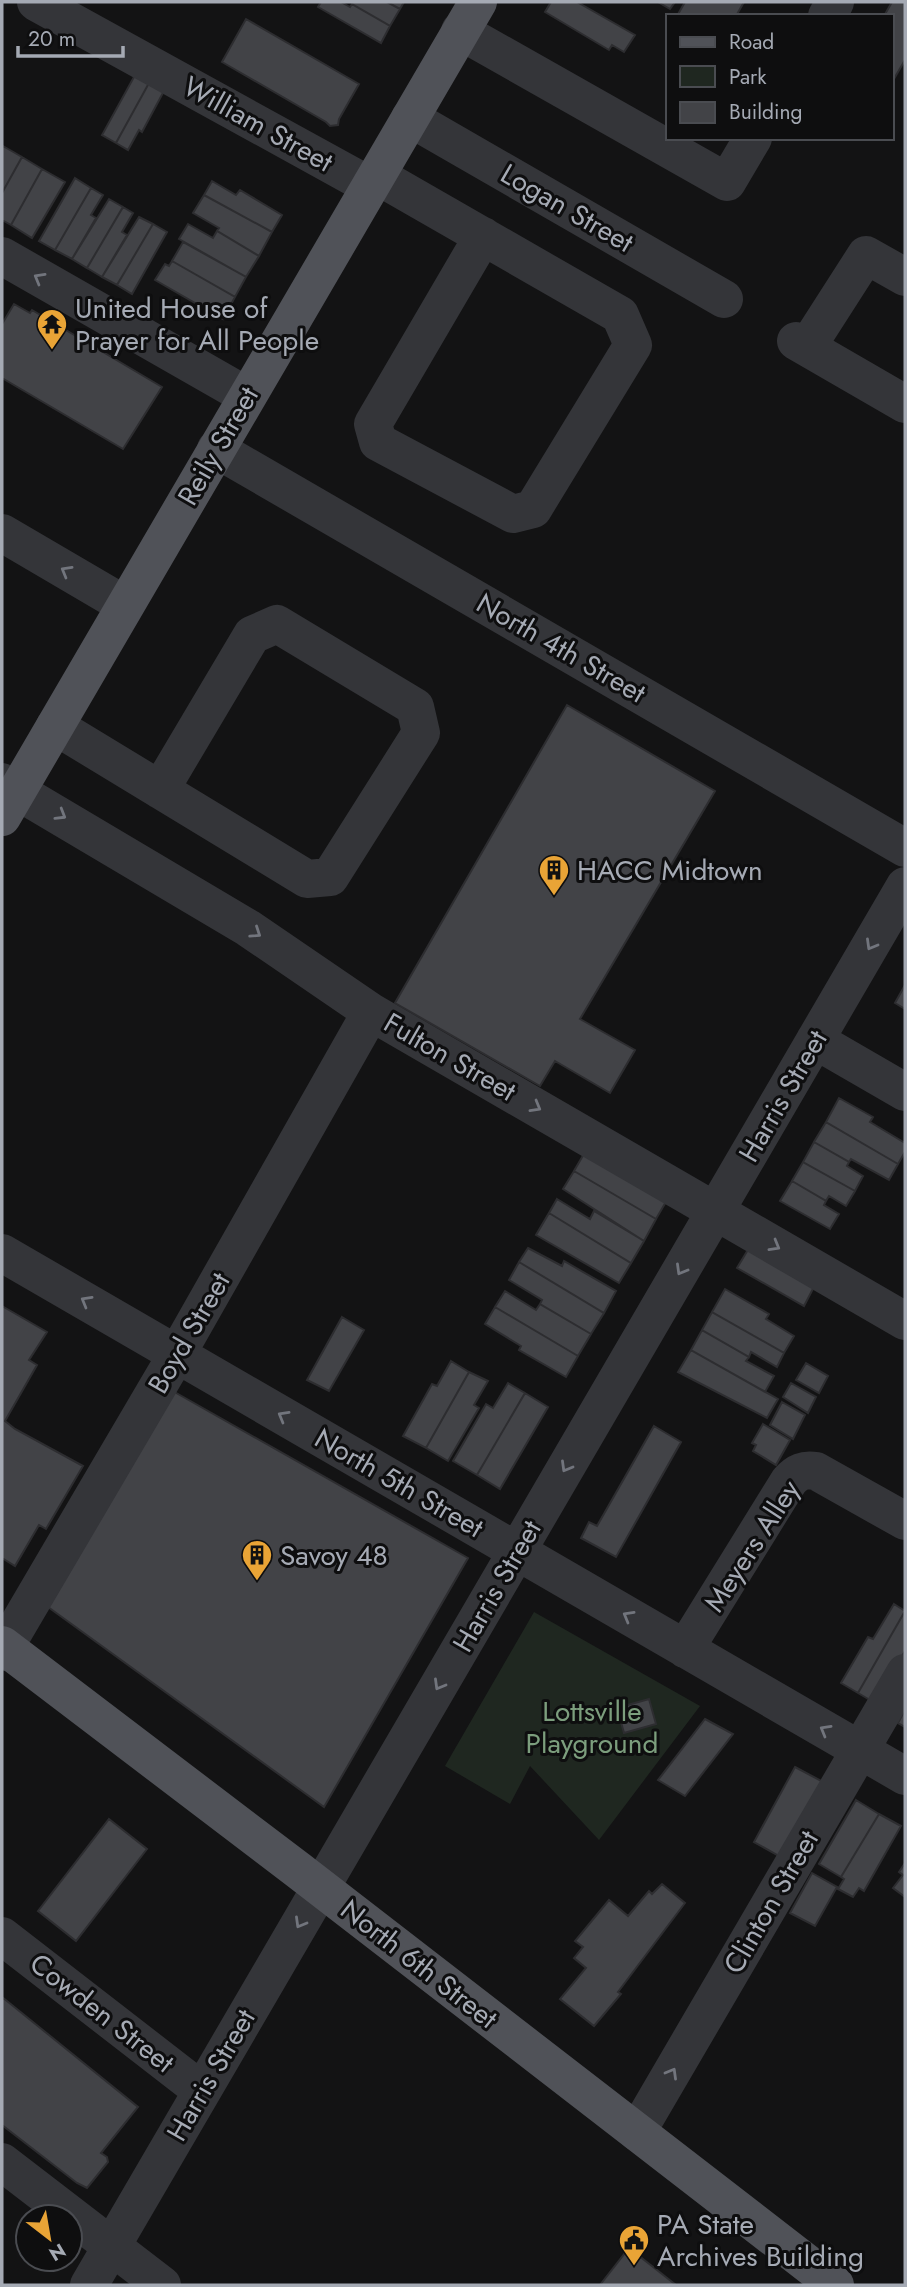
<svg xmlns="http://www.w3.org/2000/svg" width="907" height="2287" font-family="Jost,sans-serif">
<rect width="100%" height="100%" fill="#131314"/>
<path fill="#1f2720" d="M534 1612 700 1706 599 1840 530 1766 510 1804 445 1766Z"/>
<path fill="#424347" stroke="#2d2d30" stroke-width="2" d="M321 2H341L350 7 352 4 390 26 381 43 318 7Z
M353 2H387L400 9 390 26 352 4Z
M387 2H404L400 9Z
M551 2H577L635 35 624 52 612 45 609 50 545 12Z
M658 2H675L670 9Z
M685 2H744L736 16H677Z
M892 2H905V60L891 84V16H884Z
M246 19 359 84 339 119 338 125 330 126 326 122 222 62Z
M135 75 149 83 116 143 102 135Z
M149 83 164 91 142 132 139 130 128 150 116 143Z
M3 146 22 157 2 193V148Z
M22 157 42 169 11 225 2 220V193Z
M42 169 65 182 32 238 11 225Z
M75 178 91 188 55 250 39 241Z
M212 181 236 195 240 190 282 215 272 232 204 195Z
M91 188 103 195 91 215 96 218 72 259 55 250Z
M204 195 272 232 259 256 217 231 219 228 193 213Z
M109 199 123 207 87 268 72 259Z
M123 207 133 213 122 232 127 235 102 277 87 268Z
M139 217 153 224 117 285 102 277Z
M153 224 167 232 132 294 117 285Z
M188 224 213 238 217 231 259 256 246 277 179 239Z
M183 242 246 277 235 297 172 261Z
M172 261 235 297 223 319 155 280 165 264 169 266Z
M14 304 30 313 32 310 162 387 123 449 2 378V324Z
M567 705 715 791 580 1019 635 1050 610 1093 555 1061 540 1086 395 1003Z
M905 985V1009L895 1003Z
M839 1098 873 1117 870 1122 905 1143V1152L898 1164 826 1122Z
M826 1122 898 1164 889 1180 851 1159 849 1162 814 1142Z
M814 1142 849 1162 847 1166 863 1176 855 1191 803 1162Z
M585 1152 667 1200 656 1219 574 1171Z
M803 1162 855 1191 846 1206 829 1196 826 1201 792 1181Z
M574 1171 656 1219 644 1241 563 1189Z
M792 1181 826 1201 824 1205 839 1214 830 1229 780 1201Z
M557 1199 590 1219 594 1211 644 1241 631 1263 549 1213Z
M549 1213 631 1263 619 1283 536 1235Z
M528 1248 562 1266 564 1261 616 1291 604 1313 519 1262Z
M749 1248 815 1285 804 1306 737 1268Z
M519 1262 604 1313 591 1334 540 1304 542 1300 509 1280Z
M725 1289 769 1314 766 1319 794 1336 784 1353 712 1312Z
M505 1291 536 1310 540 1304 591 1334 578 1356 495 1307Z
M2 1306 47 1332 29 1360 37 1365 5 1421 15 1429 83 1466 46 1529 39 1525 15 1566 2 1558Z
M495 1307 578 1356 566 1377 519 1350 521 1346 485 1324Z
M712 1312 784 1353 777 1367 751 1352 749 1357 702 1330Z
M342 1317 364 1330 329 1391 307 1380Z
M702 1330 749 1357 746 1361 774 1376 765 1392 691 1350Z
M691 1350 778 1399 767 1418 678 1372Z
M451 1361 469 1372 426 1448 403 1436 432 1384 437 1386Z
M806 1363 828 1376 819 1393 796 1380Z
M469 1372 488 1381 474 1405 479 1408 448 1461 426 1448Z
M508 1383 525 1393 477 1475 453 1461 486 1404 493 1408Z
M791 1383 816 1397 808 1413 783 1397Z
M171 1390 468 1558 324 1807 48 1607Z
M525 1393 548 1407 500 1489 477 1475Z
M782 1402 805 1415 793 1439 770 1425Z
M763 1424 790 1440 776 1465 753 1451 756 1445 752 1443Z
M654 1426 681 1442 616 1557 581 1538 589 1522 597 1526Z
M894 1604 905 1611 858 1693 841 1683 868 1637 873 1639Z
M905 1611V1651L875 1703 858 1693Z
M649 1699 656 1724 624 1733 617 1708Z
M905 1710V1727L898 1723Z
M705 1719 733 1734 685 1796 658 1780Z
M795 1767 827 1784 786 1860 754 1842Z
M856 1800 879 1814 841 1877 819 1864Z
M879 1814 901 1826 864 1891 859 1888 853 1897 838 1889 844 1879 841 1877Z
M109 1819 147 1849 76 1941 38 1911Z
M905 1863V1897L893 1888 903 1875 899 1872Z
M812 1873 837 1887 815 1926 790 1913Z
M662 1884 685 1903 618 1992 621 1994 594 2026 560 1999 586 1968 574 1958 583 1947 575 1941 609 1900 628 1916 649 1891 652 1894Z
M2 1997 138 2107 101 2153 107 2157 108 2162 87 2188 77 2183 2 2125Z
M629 2248 676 2285H600Z"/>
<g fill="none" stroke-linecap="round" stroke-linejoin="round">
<path stroke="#343539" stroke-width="38" d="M36 2 370 186
M827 16 835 2
M460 31 727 182 753 138
M410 118 724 299
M376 175 620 315 633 345 533 509 513 514 378 442 373 424 483 236
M2 256 247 396
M796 341 905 404
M807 347 866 255 905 277
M216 449 905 848
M2 533 125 605
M55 726 307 879 330 877 421 733 415 707 277 624 252 635 160 790
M2 782 248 928 371 1012 905 1321
M815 1040 905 1092
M2 1253 905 1776
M685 1649 789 1481C797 1472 804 1469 816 1471L905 1521
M2 1652 177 1354 371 1012
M2 1936 202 2091
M637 2132 905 1673
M2 2162 162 2285
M89 2285 905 886"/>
<path stroke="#505258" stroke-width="38" d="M2 817 478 2
M2 1645 298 1870 835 2285"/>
</g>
<defs><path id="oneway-chevron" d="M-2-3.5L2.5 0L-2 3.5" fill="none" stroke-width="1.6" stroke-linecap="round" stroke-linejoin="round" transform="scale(1.75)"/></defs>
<g stroke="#72757d">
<use href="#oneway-chevron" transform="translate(39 278) rotate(-150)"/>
<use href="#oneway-chevron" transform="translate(66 571) rotate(-150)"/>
<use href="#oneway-chevron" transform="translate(61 815) rotate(31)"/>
<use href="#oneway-chevron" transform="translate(256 933) rotate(34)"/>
<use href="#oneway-chevron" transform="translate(871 945) rotate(120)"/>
<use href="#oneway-chevron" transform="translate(536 1107) rotate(30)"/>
<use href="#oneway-chevron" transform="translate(775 1246) rotate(30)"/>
<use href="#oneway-chevron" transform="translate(681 1270) rotate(120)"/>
<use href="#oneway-chevron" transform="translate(86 1301) rotate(-150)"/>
<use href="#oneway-chevron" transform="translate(283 1416) rotate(-150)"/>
<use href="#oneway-chevron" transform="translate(566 1467) rotate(120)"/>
<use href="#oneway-chevron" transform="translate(628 1616) rotate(-150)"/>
<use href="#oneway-chevron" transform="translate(439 1685) rotate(120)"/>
<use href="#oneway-chevron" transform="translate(825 1730) rotate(-150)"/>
<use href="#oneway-chevron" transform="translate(300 1923) rotate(120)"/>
<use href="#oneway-chevron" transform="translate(672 2073) rotate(-60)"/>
</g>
<defs>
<g id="temple-pin" transform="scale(1.575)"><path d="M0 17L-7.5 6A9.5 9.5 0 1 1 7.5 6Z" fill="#e9a436" stroke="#0e0e0f"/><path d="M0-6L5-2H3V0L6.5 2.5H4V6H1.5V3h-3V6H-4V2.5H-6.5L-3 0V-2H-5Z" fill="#111"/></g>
<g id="building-pin" transform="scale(1.575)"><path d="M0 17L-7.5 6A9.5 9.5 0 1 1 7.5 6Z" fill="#e9a436" stroke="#0e0e0f"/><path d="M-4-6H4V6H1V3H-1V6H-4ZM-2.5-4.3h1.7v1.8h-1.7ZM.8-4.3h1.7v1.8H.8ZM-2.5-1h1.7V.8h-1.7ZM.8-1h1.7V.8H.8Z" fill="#111"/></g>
<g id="civic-pin" transform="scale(1.575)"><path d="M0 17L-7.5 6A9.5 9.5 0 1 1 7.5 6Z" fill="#e9a436" stroke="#0e0e0f"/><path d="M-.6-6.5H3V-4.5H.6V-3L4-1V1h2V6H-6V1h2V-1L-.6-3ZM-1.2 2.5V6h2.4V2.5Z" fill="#111"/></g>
</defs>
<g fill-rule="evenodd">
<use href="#temple-pin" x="52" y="324"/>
<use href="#building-pin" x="554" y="870"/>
<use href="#building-pin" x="257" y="1555"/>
<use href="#civic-pin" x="634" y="2240"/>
</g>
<g text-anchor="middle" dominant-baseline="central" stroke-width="6" stroke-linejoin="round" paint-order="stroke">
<g font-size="28" fill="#a5aab4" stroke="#0e0e0f">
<text transform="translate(258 124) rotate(29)">William Street</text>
<text transform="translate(567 208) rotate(30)">Logan Street</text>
<text transform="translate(218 446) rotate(-60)">Reily Street</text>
<text transform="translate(561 648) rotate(30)">North 4th Street</text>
<text transform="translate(450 1057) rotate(30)">Fulton Street</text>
<text transform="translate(783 1096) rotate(-60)">Harris Street</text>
<text transform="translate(189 1333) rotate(-60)">Boyd Street</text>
<text transform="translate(399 1483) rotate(30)">North 5th Street</text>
<text transform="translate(752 1546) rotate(-57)">Meyers Alley</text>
<text transform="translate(497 1586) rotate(-60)">Harris Street</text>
<text transform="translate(771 1902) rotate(-60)">Clinton Street</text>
<text transform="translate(419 1964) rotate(38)">North 6th Street</text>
<text transform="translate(102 2013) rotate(38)">Cowden Street</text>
<text transform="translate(211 2075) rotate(-60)">Harris Street</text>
</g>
<g font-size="28" fill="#a5aab4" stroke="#0e0e0f" text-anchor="start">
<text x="75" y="308">United House of<tspan x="75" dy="32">Prayer for All People</tspan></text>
<text x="577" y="870">HACC Midtown</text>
<text x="280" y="1555">Savoy 48</text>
<text x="657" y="2224">PA State<tspan x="657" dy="32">Archives Building</tspan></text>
</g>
<g font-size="28" fill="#7c9e7d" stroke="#0e0e0f">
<text x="592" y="1711">Lottsville<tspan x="592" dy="32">Playground</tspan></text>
</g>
</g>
<rect width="907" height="2287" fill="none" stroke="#a5aab4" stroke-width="7"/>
<rect x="666" y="14" width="228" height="126" fill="#0e0e0f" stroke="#4a4c51" stroke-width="2"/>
<rect x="680" y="37" width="35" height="10" fill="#505258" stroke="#4a4c51" stroke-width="2"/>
<text x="729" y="49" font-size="21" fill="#a5aab4">Road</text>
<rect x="680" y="66" width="35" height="21" fill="#1f2720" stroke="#4a4c51" stroke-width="2"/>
<text x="729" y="84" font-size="21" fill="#a5aab4">Park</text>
<rect x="680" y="102" width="35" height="21" fill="#424347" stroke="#4a4c51" stroke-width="2"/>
<text x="729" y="119" font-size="21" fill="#a5aab4">Building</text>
<g transform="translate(49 2238) rotate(149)"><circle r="33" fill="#0e0e0f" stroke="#4a4c51" stroke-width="2"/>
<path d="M0-5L12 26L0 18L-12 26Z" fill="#e9a436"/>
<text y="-10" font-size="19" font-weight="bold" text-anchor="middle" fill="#a5aab4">N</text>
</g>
<path d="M18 46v10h105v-10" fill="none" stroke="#a5aab4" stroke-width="3.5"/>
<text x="28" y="46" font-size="21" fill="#a5aab4" stroke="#0e0e0f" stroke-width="5" paint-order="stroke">20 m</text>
</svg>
